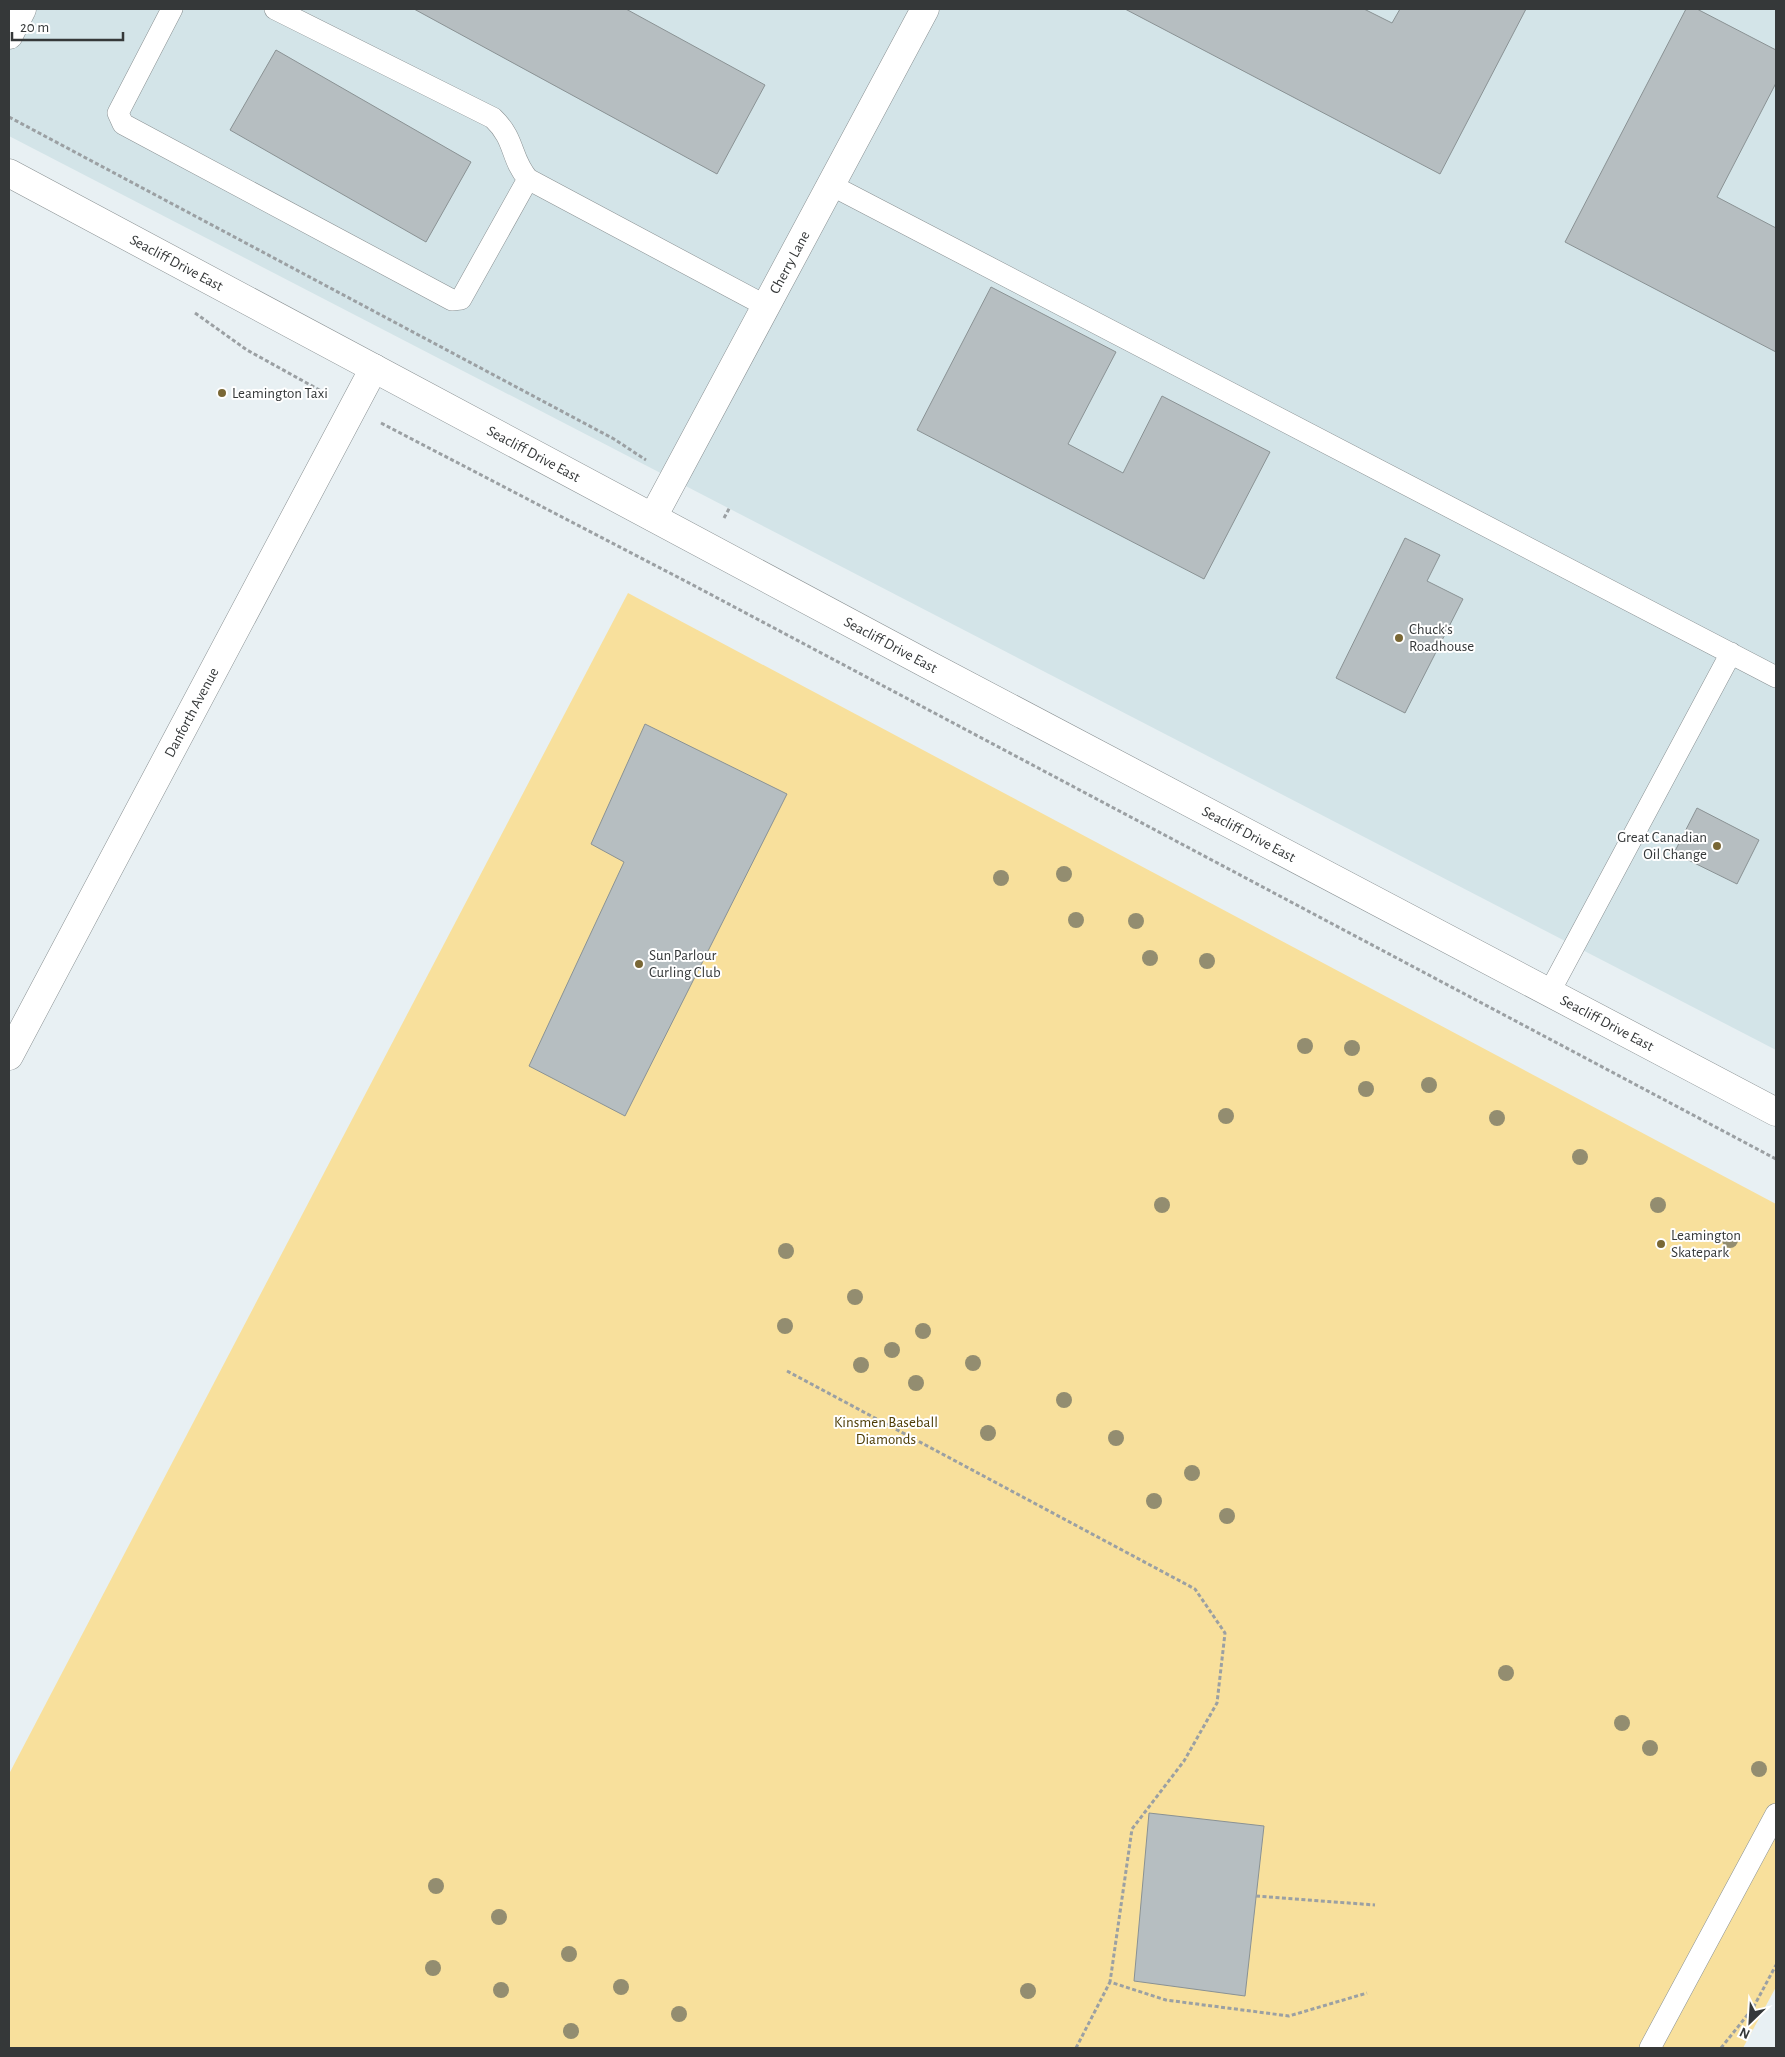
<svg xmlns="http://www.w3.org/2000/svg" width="1785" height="2057" font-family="'Alegreya Sans',sans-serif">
<rect width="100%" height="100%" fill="#e8f0f3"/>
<path fill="#d3e4e8" d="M9 9H1776V1050L9 136Z"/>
<path fill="#f8e09c" d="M628 593 1776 1204V1987L1743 2048H9V1774Z"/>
<path fill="#b6bec1" stroke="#8a9294" d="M414 9H626L765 85 717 174Z
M1125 9H1364L1392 23 1400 9H1526L1440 174Z
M1686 9H1697L1776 50V83L1717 197 1776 228V352L1565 242Z
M276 50 471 162 426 242 230 130Z
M991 287 1116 352 1068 444 1123 473 1162 396 1270 452 1204 579 917 430Z
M1405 538 1440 555 1427 581 1463 599 1405 713 1336 678Z
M645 724 787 794 625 1116 529 1066 624 862 591 844Z
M1697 808 1759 840 1737 884 1674 853Z
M1149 1813 1264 1826 1245 1996 1134 1981Z"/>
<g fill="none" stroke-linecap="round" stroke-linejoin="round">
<g stroke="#899092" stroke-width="22">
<path id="lane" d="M172 9 118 113 123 124 452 300 461 299 528 179
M275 9 493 118C516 140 510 158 528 179L766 306
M831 185 1776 677
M1549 993 1731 653
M1650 2048 1776 1814"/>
</g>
<g stroke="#899092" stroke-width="29">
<g id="street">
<path d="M9 35 22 9"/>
<path id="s1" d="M653 517 925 9"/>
</g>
</g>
<g stroke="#899092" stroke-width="29">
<g id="secondary">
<path id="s2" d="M9 173 925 663 1776 1112"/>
<path id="s3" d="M9 1056 374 368"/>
</g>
</g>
<path stroke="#9ba0a3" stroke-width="3" stroke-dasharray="4 2.5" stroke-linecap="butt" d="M9 117 614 439 646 460
M195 313 247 350 323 392
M381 423 691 584 1776 1159
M724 518 730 507
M787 1371 1195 1589 1225 1633 1217 1703 1184 1761 1132 1829 1110 1982 1166 2000 1289 2016 1367 1993
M1256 1896 1375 1905
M1076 2048 1110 1982
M1721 2048 1753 2008 1776 1965"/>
<use href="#lane" stroke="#fff" stroke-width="21"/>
<use href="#street" stroke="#fff" stroke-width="28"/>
<use href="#secondary" stroke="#fff" stroke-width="28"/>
</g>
<g fill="#938d70">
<circle cx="1064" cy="874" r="8"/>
<circle cx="1001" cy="878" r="8"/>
<circle cx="1076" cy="920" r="8"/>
<circle cx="1136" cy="921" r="8"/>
<circle cx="1150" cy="958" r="8"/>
<circle cx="1207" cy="961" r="8"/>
<circle cx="1305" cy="1046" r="8"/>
<circle cx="1352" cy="1048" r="8"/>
<circle cx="1429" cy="1085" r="8"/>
<circle cx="1366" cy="1089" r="8"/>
<circle cx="1226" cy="1116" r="8"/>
<circle cx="1497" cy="1118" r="8"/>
<circle cx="1580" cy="1157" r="8"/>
<circle cx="1162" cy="1205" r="8"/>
<circle cx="1658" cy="1205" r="8"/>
<circle cx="1730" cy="1240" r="8"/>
<circle cx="786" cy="1251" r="8"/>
<circle cx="855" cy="1297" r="8"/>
<circle cx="785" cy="1326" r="8"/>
<circle cx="923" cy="1331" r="8"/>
<circle cx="892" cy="1350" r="8"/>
<circle cx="973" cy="1363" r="8"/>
<circle cx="861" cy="1365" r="8"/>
<circle cx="916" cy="1383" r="8"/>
<circle cx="1064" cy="1400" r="8"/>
<circle cx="988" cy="1433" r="8"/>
<circle cx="1116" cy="1438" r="8"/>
<circle cx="1192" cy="1473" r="8"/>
<circle cx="1154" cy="1501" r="8"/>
<circle cx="1227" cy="1516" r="8"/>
<circle cx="1506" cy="1673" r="8"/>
<circle cx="1622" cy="1723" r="8"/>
<circle cx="1650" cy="1748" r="8"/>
<circle cx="1759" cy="1769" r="8"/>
<circle cx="436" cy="1886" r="8"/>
<circle cx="499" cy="1917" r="8"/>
<circle cx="569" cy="1954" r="8"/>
<circle cx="433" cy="1968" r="8"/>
<circle cx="621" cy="1987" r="8"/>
<circle cx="501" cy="1990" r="8"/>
<circle cx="1028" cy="1991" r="8"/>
<circle cx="679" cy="2014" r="8"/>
<circle cx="571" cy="2031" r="8"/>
</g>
<g fill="#796735" stroke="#fff" stroke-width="2">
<circle cx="222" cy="393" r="5"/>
<circle cx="1399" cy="638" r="5"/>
<circle cx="1717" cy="846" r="5"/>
<circle cx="639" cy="964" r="5"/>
<circle cx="1661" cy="1244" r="5"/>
</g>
<g text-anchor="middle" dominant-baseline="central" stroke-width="4" stroke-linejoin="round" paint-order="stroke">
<g font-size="15" fill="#353839" stroke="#fff">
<text stroke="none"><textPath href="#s2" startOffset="190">Seacliff Drive East</textPath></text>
<text stroke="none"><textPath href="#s1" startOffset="289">Cherry Lane</textPath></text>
<text stroke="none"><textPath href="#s2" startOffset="595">Seacliff Drive East</textPath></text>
<text stroke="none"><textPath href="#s2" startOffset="1000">Seacliff Drive East</textPath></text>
<text stroke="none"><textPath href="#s3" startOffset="389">Danforth Avenue</textPath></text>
<text stroke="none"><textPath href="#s2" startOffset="1405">Seacliff Drive East</textPath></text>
<text stroke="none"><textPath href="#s2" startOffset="1810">Seacliff Drive East</textPath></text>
</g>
<g font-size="15" fill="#353839" stroke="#fff" text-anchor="start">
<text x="232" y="393">Leamington Taxi</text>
<text x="1409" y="629">Chuck's<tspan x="1409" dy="17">Roadhouse</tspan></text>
<text x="1707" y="837" text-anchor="end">Great Canadian<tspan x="1707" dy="17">Oil Change</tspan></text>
<text x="649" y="955">Sun Parlour<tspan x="649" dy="17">Curling Club</tspan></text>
<text x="1671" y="1235">Leamington<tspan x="1671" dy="17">Skatepark</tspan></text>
</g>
<g font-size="15" fill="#4d3c04" stroke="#fff">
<text x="886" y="1422">Kinsmen Baseball<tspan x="886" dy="17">Diamonds</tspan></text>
</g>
</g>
<rect width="1785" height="2057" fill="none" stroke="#353839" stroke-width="20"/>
<g transform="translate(1750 2022) rotate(205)" stroke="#ffffff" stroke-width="4" paint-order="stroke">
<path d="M0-4L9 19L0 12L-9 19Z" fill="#353839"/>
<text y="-8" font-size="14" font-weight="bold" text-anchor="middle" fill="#353839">N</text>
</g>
<path d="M12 32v8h111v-8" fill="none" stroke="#353839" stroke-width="2.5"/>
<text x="20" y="32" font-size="15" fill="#353839" stroke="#ffffff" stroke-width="4" paint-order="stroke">20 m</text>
</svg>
